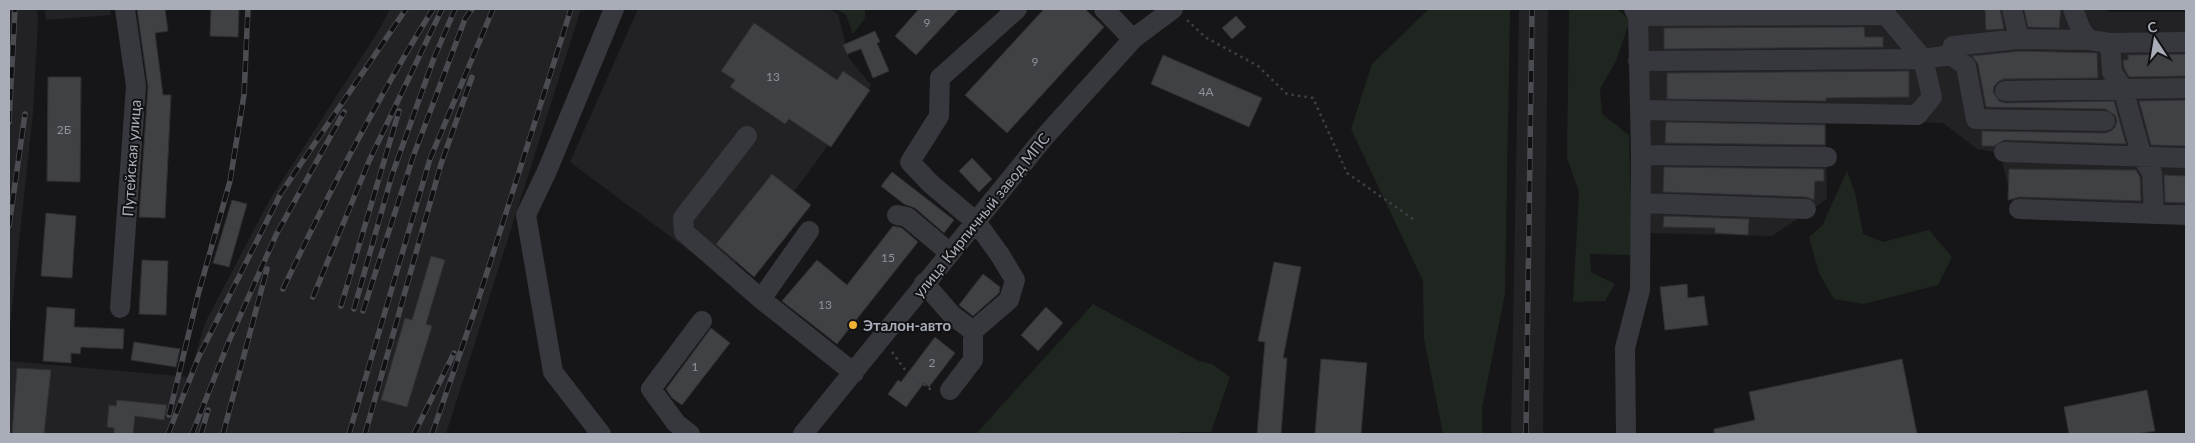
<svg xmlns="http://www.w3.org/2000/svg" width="2195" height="443" font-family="Lato,sans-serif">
<rect width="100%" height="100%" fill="#161618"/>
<path fill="#222225" d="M9 9H37L38 21 33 113 9 335Z
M45 9H110L111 15 46 20Z
M390 9H581L446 434H9V361L189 377 205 323 269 201 379 30Z
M638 9H829L838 14 849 58 871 85 803 180 735 263 724 254 711 267 570 162Z
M1519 9H1548L1543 434H1511Z
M1641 9H2106L2108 12H2186V222L2016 218 2000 153 1977 149 1943 123 1826 120 1827 199 1772 236 1646 233Z"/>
<path fill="#1e261f" d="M836 9H865V18L853 34 846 15Z
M1429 9H1510L1505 294 1482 408V434H1443L1424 339 1423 281 1351 129 1372 64Z
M1569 9H1617L1630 20 1616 61 1600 89 1602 114 1629 135 1632 255 1590 254 1591 272 1615 284 1605 301 1573 302 1579 192 1567 158Z
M1847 171 1855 193 1863 234 1883 242 1929 230 1952 257 1938 285 1864 304 1834 299 1819 273 1809 237 1822 226Z
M1093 304 1199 361 1212 364 1230 377 1211 432H1179L1178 434H976Z"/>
<path fill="#404145" stroke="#303034" d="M137 9H165L168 31 155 33 163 95H171L165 218 139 217 148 87Z
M211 9H239L238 37 210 36Z
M919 9H959L916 55 895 36Z
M1044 9H1085L1104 27 1007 133 965 95Z
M1985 9H2000L2004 29 1986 30Z
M2024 9H2061L2059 28 2028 27Z
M1236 16 1246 27 1232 39 1222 28Z
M754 23 837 80 843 71 870 90 831 147 789 119 785 124 730 87 735 80 721 71Z
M1864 27 1865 37H1883V47L1664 49V28Z
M875 31 880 42 877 43 889 71 873 78 861 49 847 54 843 45Z
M2020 51 2097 53 2098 78 2004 79 1999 81 1994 86 1993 92 1999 101 2005 103 2114 101 2126 144 2004 140 1994 146H1982V131L2105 133 2111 131 2115 127 2117 121 2115 115 2105 109 1986 107 1978 64 1972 56Z
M2186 54V76L2129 77 2124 68 2123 60H2128V55Z
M1163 55 1262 98 1249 127 1151 84Z
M1909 71V97L1826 98V101L1667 99V73Z
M48 77H81L80 182 47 181Z
M2186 100V146L2151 145 2139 101Z
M1666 122 1825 125V145L1665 143Z
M972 158 992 179 979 192 959 171Z
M1664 167 1824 169V181H1815L1814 200 1806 197 1663 192Z
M2009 169 2136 170 2140 177 2141 201 2019 197 2008 200Z
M892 172 954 220 944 233 915 208 904 204 881 186Z
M772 174 811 205 754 277 716 244Z
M2164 175 2186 176V203L2165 202Z
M232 200 247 204 229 267 213 263Z
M46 213 76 216 72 278 41 276Z
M1664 216 1749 219 1748 235 1715 233V228L1663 227Z
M893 226 902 228 918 242 837 344 782 301 817 260 847 285Z
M431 256 445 260 426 324 432 326 407 407 381 400 405 318 412 320Z
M142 260 168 261 166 315 139 314Z
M1274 262 1301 267 1283 358H1287L1281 434H1257L1265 342 1258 341Z
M983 274 1000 287 999 293 973 316 959 305Z
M1687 284 1688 298 1704 296 1708 325 1665 330 1660 287Z
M47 307 75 309 74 327 124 329 123 349 81 347 80 354 71 353V363L43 361Z
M1046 307 1063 323 1038 351 1021 335Z
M711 328 730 343 682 405 672 398 666 389Z
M935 337 955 353 929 387 924 383 906 407 888 394 898 380 901 382Z
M134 342 180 349 176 367 131 360Z
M1321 359 1367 363 1361 434H1315Z
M1902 359 1917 434H1714V429L1755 420 1749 392Z
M17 368 51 370 44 434H12Z
M2147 390 2155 431 2137 434H2069L2064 407Z
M117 400 167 405 164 420 135 416 133 434H114V428L107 427 109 405 116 406Z"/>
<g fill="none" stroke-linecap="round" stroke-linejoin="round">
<path stroke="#3d3f44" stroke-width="2.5" stroke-dasharray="2.5 4" stroke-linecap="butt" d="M1187 20 1205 37 1258 66 1287 94 1313 98 1347 173 1416 221
M892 352 906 371 930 389H933"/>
<path stroke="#37383d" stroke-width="20" d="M1104 9 1126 32 1134 38
M2073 9 2081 30 2089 40 2110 43 2186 42
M1638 16 1886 15 1923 59
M2019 39 2089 40
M2110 43 2112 72 2123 89 2142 157 2152 173 2154 214
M1951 55 1953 46 2019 39 2012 9
M1638 61 1923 59
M2005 91 2186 88
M1640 110 1917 115 1932 97 1923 59 1951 55 1966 66 1976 119 2105 121
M747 136 683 218 684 232 761 299 854 373
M2004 152 2186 158
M1641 155 1827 157
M1641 203 1806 209
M2019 209 2186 215
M897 215 907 217 950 253
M924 283 952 315 973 331 1009 300 1015 280 1000 255 976 222 931 184 910 162 939 116 940 78 1017 9
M761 299 809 231
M120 308 136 86 125 9
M950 390 973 360V331
M601 434 553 372 526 215 547 171 614 9
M690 434 676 423 651 389 702 321
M803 434 1047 134 1134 38 1173 9
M1626 434 1625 348 1640 290 1641 155 1638 16 1634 9"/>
<g stroke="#4a4c52" stroke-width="5.5">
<path id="rail" d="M9 122 15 9
M9 226 25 114
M283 289C329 192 376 100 433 9
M313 297 369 161 442 9
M341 306 399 111
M354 309 392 175 434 58 455 9
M363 311 413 157 465 19 472 9
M169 415 198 295 230 181 244 95 248 9
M168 434 199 356 281 193 406 9
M192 434 229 341 276 235 344 112
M201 434 208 410
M223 434 267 269
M349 434 430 159 493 9
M365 434 441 164 472 77
M414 434 454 353
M432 434 475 310 571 9
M1526 434 1532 9"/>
</g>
<use href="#rail" stroke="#111113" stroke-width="4" stroke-dasharray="11" stroke-linecap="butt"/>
</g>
<circle fill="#f2b134" stroke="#111113" stroke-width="2" cx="853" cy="325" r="5"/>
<g text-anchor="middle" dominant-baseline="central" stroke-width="4" stroke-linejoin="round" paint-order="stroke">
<g font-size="12" fill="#8e929b">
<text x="927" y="22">9</text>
<text x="1035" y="61">9</text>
<text x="773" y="76">13</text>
<text x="1206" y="91">4А</text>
<text x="64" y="129">2Б</text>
<text x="888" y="257">15</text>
<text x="825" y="304">13</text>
<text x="932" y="362">2</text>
<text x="695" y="366">1</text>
</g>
<g font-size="15" fill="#a8adb8" stroke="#111113">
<text transform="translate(131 158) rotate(-86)">Путейская улица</text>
<text transform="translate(981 215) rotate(-51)">улица Кирпичный завод МПС</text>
</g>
<g font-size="15" font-weight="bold" fill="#a8adb8" stroke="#111113" text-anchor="start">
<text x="863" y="325">Эталон-авто</text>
</g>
</g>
<rect width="2195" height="443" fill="none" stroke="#a8adb8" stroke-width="20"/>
<g transform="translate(2155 40) rotate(348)" stroke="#111113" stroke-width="4" paint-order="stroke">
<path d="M0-4L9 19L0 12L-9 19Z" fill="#a8adb8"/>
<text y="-8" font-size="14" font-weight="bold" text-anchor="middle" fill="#a8adb8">С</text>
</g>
</svg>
